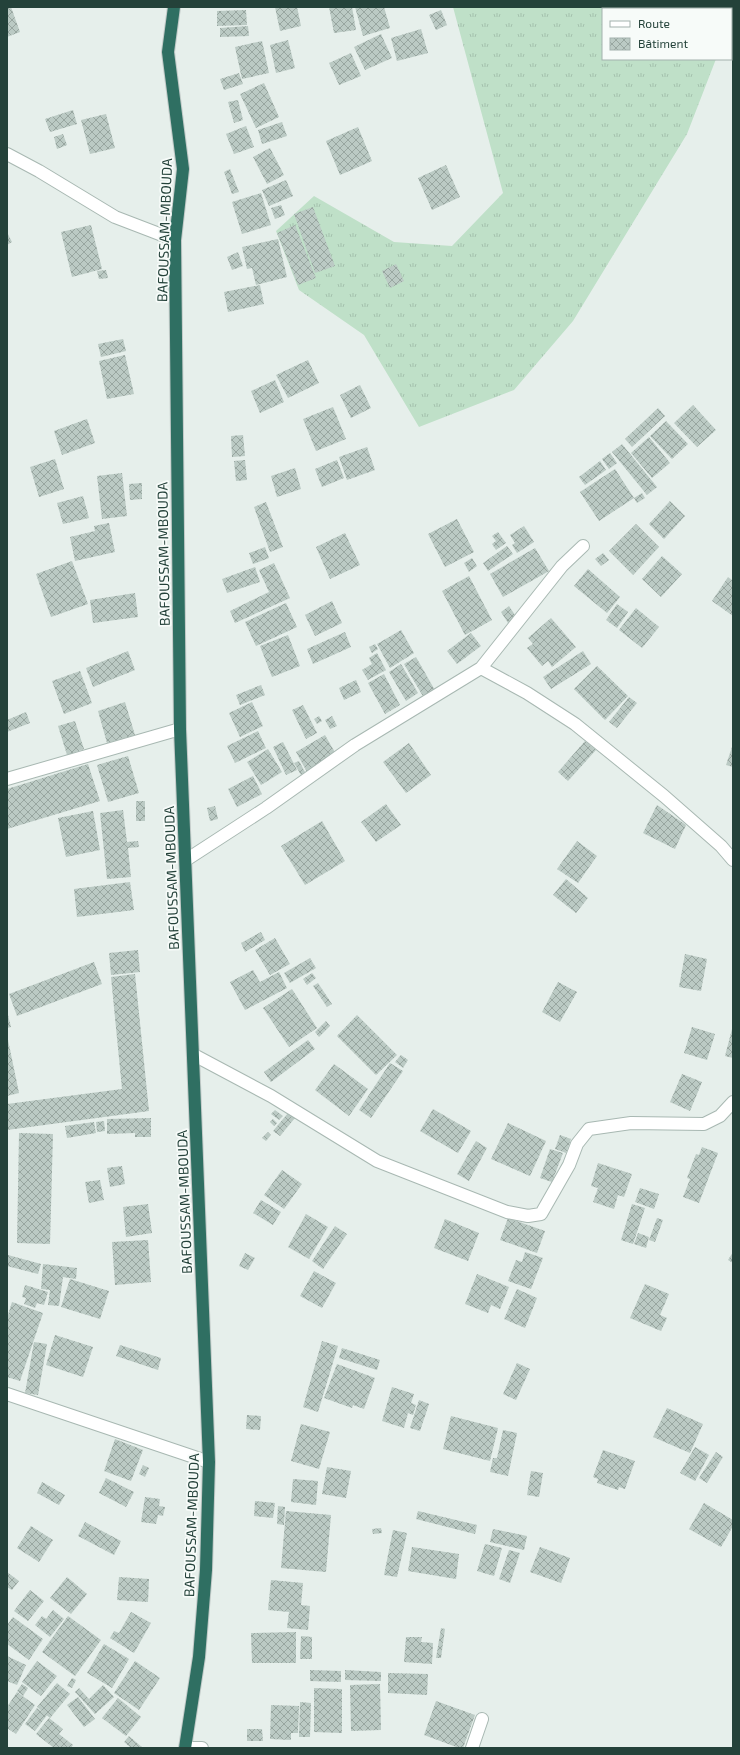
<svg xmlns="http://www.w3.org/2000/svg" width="740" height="1755" font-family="'Exo 2',sans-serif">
<defs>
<pattern id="grass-tufts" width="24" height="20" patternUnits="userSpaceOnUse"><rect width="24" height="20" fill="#bfe0c8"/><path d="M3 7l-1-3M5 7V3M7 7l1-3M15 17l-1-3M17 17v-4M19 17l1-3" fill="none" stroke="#a4c1ad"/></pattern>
<pattern id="building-cross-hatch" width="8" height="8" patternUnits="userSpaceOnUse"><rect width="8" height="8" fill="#bbcac4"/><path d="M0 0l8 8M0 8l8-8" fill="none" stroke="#98a6a0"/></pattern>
</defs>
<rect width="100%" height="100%" fill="#e6efeb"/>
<path fill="url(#grass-tufts)" d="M453 7H733V22L731 25V9H603V59H716L687 134 573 321 514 390 419 427 364 335 299 290 276 231 314 196 394 242 452 246 503 193Z"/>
<path fill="url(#building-cross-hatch)" d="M7 7H11L20 32 7 37Z
M275 7H297L301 26 280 31Z
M329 7H352L356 30 334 33Z
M355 7H384L390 28 363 36Z
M246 10 247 25 217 26V11Z
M441 10 447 25 436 30 429 15Z
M248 26 249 36 220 37V28Z
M421 29 428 53 397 61 391 38Z
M381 34 392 58 365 70 354 47Z
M288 40 295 68 276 73 270 45Z
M262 41 269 73 242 79 235 47Z
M351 53 361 76 339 85 329 63Z
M239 73 243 84 224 90 220 79Z
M264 83 279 117 256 128 240 94Z
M238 100 243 120 234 123 228 102Z
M73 110 77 124 50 132 45 119Z
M106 114 115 148 90 154 81 120Z
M282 122 287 136 262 144 258 130Z
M246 126 254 147 234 154 226 134Z
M358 127 372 161 340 175 326 141Z
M63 134 67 145 57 149 54 137Z
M270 148 284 175 267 184 253 157Z
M446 165 460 197 432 210 418 178Z
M230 169 239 192 232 194 224 172Z
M286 180 293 196 269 206 262 190Z
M261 193 271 225 242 234 232 202Z
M281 205 285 215 275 219 271 208Z
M313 207 335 266 315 273 294 214Z
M91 225 102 269 72 277 61 232Z
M295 225 316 278 298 285 277 233Z
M7 232 12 242 7 245Z
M278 239 287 277 256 285 252 268 247 269 242 247Z
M238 252 243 266 232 270 227 257Z
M396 264 404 281 390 288 382 271Z
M106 270 108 278 99 279 97 271Z
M260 285 264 304 228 312 224 292Z
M123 339 126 351 101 357 98 344Z
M125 355 134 394 107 399 99 361Z
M308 360 319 383 288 398 276 375Z
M275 380 284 402 260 413 251 391Z
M360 385 371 408 351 418 340 395Z
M693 405 716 430 697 447 674 423Z
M333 407 346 439 316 451 303 419Z
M658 408 665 416 632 447 625 439Z
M87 419 95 443 62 455 54 431Z
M666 421 688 444 672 459 650 436Z
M243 435 245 456 232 457 231 436Z
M649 437 670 463 652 478 631 453Z
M622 444 657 487 647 495 612 452Z
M367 447 375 470 347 480 339 457Z
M610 453 617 463 609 469 602 459Z
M55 459 64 489 39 497 30 467Z
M245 460 247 480 236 481 234 461Z
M337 460 344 478 322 487 315 469Z
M600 461 606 470 585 485 579 477Z
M295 468 301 489 277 497 271 476Z
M615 469 634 498 599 521 580 492Z
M122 473 127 516 102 519 97 476Z
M142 483V499L130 500 129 484Z
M642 493 645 498 637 503 634 498Z
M83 496 89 518 63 524 57 503Z
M670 501 685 516 664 539 649 524Z
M266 502 283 547 270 552 254 507Z
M457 519 474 552 445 567 428 534Z
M109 523 115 552 75 561 70 537 95 531 94 526Z
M636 524 659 547 633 575 609 551Z
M524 526 534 542 517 553 512 545 515 543 510 535Z
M498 532 506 543 496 550 492 544 496 541 492 536Z
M345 533 360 565 330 579 316 547Z
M507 546 513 554 488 571 483 563Z
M265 547 269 558 253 564 249 553Z
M535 548 549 571 503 597 490 574Z
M603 553 609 560 601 566 595 559Z
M662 556 682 574 661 597 642 579Z
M472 558 477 566 469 572 464 563Z
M72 561 88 604 51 617 36 574Z
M274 563 290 598 235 623 230 611 269 592 259 570Z
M255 567 260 582 227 593 222 579Z
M588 569 620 597 607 613 574 586Z
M469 576 492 620 465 635 442 591Z
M728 577 733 581V616L712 601Z
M135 593 138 617 93 623 90 600Z
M332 601 342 623 315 636 305 615Z
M286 603 297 627 256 646 245 622Z
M617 604 628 612 617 628 606 620Z
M509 606 517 618 508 623 501 612Z
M636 608 659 627 642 648 619 630Z
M551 618 576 647 552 667 548 661 542 666 527 648 533 644 528 638Z
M401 630 414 653 390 668 377 644Z
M345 632 351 647 313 664 307 649Z
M471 633 481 646 457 664 447 651Z
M288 635 300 666 272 677 260 646Z
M375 644 378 649 372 653 369 647Z
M128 651 135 670 93 687 86 668Z
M583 651 591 664 551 689 543 677Z
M377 653 386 670 368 680 362 670 372 664 369 658Z
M416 657 436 692 424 698 404 664Z
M401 664 418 693 406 701 389 672Z
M597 666 628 696 605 720 574 689Z
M80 671 92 703 64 714 52 681Z
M384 674 400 705 385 714 368 683Z
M356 680 361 692 344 700 339 688Z
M261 685 265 695 240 705 236 695Z
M629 697 637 703 617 728 609 722Z
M125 702 135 735 107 743 98 711Z
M252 702 263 726 240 737 229 713Z
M303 705 317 733 306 739 292 710Z
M26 712 30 723 7 732V720Z
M319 716 322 721 317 724 314 719Z
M332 716 337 726 330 729 325 720Z
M75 721 84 749 67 755 58 726Z
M258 731 266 748 235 763 227 746Z
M325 735 337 756 307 772 296 752Z
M585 741 596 750 568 781 558 772Z
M283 742 297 770 286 775 273 747Z
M409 743 431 775 406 793 383 762Z
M733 744V767L726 765Z
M268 749 282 772 261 785 247 762Z
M128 756 139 793 108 802 97 765Z
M299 761 305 772 301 775 294 763Z
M88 764 100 801 7 829V789Z
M253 776 262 794 237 807 228 789Z
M136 801H145V821H136Z
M386 804 401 825 376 842 361 822Z
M657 805 686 825 675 849 643 833Z
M215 806 218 819 210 821 207 808Z
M123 810 127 842 138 841 139 847 128 848 131 877 107 879 100 813Z
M93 811 100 850 66 857 58 818Z
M322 821 345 861 305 885 281 846Z
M577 841 597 856 578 883 557 869Z
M566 879 588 898 576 913 553 895Z
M130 882 134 910 77 917 74 889Z
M261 932 265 940 245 952 241 943Z
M275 938 290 964 270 975 255 950Z
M138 950 140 972 111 975 109 953Z
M685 954 707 959 701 991 679 987Z
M310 958 316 968 290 983 284 973Z
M94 962 102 984 17 1016 9 994Z
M253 970 260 982 279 972 287 988 245 1010 230 982Z
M312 973 316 978 307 985 303 979Z
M135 974 149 1111 7 1130V1104L122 1089 111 977Z
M558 982 577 992 560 1022 542 1012Z
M318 983 332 1004 327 1007 313 986Z
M292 989 317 1028 289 1047 263 1008Z
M7 1011 11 1027 7 1028Z
M357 1015 397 1055 376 1075 337 1036Z
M326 1021 330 1026 319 1037 315 1032Z
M692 1027 715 1034 707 1060 684 1053Z
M732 1029H733V1058L725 1056Z
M7 1035 19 1093 7 1096Z
M308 1040 315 1049 271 1082 264 1072Z
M401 1055 408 1060 403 1068 395 1062Z
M390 1063 403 1071 371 1118 359 1110Z
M334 1064 368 1089 349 1116 315 1090Z
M682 1074 702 1082 690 1111 670 1102Z
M433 1109 471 1131 458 1153 420 1131Z
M275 1110 283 1116 279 1120 271 1114Z
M288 1113 295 1118 280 1136 273 1131Z
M151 1118V1137H135V1133L107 1134V1119Z
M273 1119 277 1123 274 1126 270 1122Z
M104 1121 105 1131 97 1132 96 1122Z
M94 1122 96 1133 67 1138 65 1126Z
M508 1123 546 1141 530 1176 491 1159Z
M268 1132 271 1135 266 1141 262 1138Z
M19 1133 53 1134 50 1244 17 1243Z
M560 1135 571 1139 566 1153 555 1149Z
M476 1141 487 1148 469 1181 457 1174Z
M702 1147 718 1153 699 1203 683 1197 690 1179 687 1178 696 1154 699 1155Z
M550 1149 563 1153 552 1182 540 1178Z
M598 1163 632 1174 624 1197 618 1195 614 1209 593 1202 598 1188 591 1186Z
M122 1166 125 1184 110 1187 107 1168Z
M282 1170 302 1184 284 1209 264 1195Z
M100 1180 104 1200 89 1203 85 1182Z
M640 1188 659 1194 654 1209 635 1202Z
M261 1200 281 1212 273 1225 253 1213Z
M148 1204 152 1233 126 1237 123 1207Z
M632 1204 645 1208 633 1244 621 1240Z
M306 1214 328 1227 309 1259 288 1247Z
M508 1218 545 1231 537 1253 500 1240Z
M657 1218 663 1220 655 1242 649 1240Z
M445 1219 479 1233 468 1261 434 1248Z
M335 1226 347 1234 323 1269 312 1261Z
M638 1233 649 1237 646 1248 634 1244Z
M148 1240 151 1282 115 1285 112 1242Z
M525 1252 543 1258 531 1289 508 1281 516 1260 522 1262Z
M733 1252V1263L728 1260Z
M245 1253 255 1258 248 1270 239 1266Z
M8 1255 41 1264 38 1274 7 1266Z
M43 1264 77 1268 76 1279 63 1277 59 1306 48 1305 50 1290 41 1289Z
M314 1271 336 1283 322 1308 300 1296Z
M477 1274 509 1287 500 1309 491 1305 488 1313 465 1304Z
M70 1279 109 1291 100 1319 61 1307Z
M645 1284 669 1294 660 1315 667 1318 661 1331 630 1318Z
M25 1285 48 1292 44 1305 37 1303 35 1308 24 1304 26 1298 22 1297Z
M517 1289 537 1298 525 1328 504 1319Z
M12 1302 43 1313 20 1381 7 1377V1318Z
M55 1335 93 1347 83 1377 46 1365Z
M322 1341 338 1346 318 1412 303 1407Z
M34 1342 47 1344 38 1395 25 1393Z
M120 1345 161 1358 158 1370 116 1356Z
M342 1348 380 1360 377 1370 339 1358Z
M517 1363 530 1369 516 1400 503 1394Z
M337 1364 375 1378 364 1409 353 1405 352 1408 324 1398Z
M392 1387 414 1394 411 1403 416 1405 413 1415 408 1413 404 1428 382 1421Z
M419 1400 429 1404 420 1431 410 1428Z
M667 1408 703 1424 690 1453 653 1437Z
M247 1415 261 1416 260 1430 246 1429Z
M451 1416 498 1428 490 1461 443 1449Z
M301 1424 330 1432 319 1469 291 1461Z
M503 1430 517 1433 508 1476 490 1472 493 1458H497Z
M115 1439 143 1450 131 1481 104 1471Z
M695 1447 709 1455 695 1481 680 1473Z
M603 1450 635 1461 625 1489 619 1487 618 1490 597 1483 598 1479 593 1477Z
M716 1452 723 1457 707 1483 699 1478Z
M143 1465 149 1468 145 1477 139 1474Z
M327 1467 351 1471 346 1498 322 1494Z
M531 1471 543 1473 539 1497 527 1495Z
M106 1478 134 1492 126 1507 99 1493Z
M293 1479 318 1481 316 1505 291 1502Z
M42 1482 65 1495 59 1505 37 1493Z
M145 1497 160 1499 159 1506 165 1507 163 1516 158 1515 156 1524 141 1522Z
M255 1501 275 1503 273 1518 254 1516Z
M704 1503 733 1520V1526L721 1547 689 1529Z
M278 1506 285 1507 284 1525 277 1524Z
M286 1511 331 1515 326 1572 281 1568Z
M418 1511 477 1525 475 1534 416 1519Z
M85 1522 121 1541 114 1555 78 1536Z
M31 1526 53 1540 39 1562 17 1548Z
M381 1528 382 1533 373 1534 372 1529Z
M493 1529 527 1536 524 1550 490 1542Z
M393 1530 407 1533 397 1577 384 1575Z
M485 1544 502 1548 494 1576 477 1571Z
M412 1547 459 1554 456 1579 408 1571Z
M540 1547 570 1558 561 1583 530 1572Z
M509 1550 520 1553 510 1583 499 1579Z
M7 1572 19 1581 12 1590 7 1587Z
M67 1577 87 1594 71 1614 50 1598Z
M119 1577 149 1579 148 1602 117 1600Z
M271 1580 303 1583 301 1605 310 1606 308 1630 287 1628 289 1612 268 1610Z
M30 1590 44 1601 28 1621 14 1611Z
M53 1610 64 1619 50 1637 35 1625 42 1616 46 1619Z
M131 1612 151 1623 134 1653 110 1638 114 1631 119 1633Z
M68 1616 101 1640 75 1676 42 1652Z
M13 1617 43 1639 29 1660 7 1644V1625Z
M441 1628 445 1629 441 1658H436Z
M296 1632V1663H252L251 1633Z
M301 1636 312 1637V1659H300Z
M406 1637H422L421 1642 433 1643 432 1664 404 1662Z
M104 1644 129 1659 112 1688 87 1673Z
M7 1656 26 1665 17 1685 7 1681Z
M37 1661 57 1676 41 1696 22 1682Z
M135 1661 160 1678 139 1710 114 1693Z
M310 1670 341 1671V1682L310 1681Z
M345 1670 381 1672V1681L345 1680Z
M388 1673 428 1674 427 1695 388 1693Z
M72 1678 76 1680 72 1688 67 1686Z
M57 1683 70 1694 50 1718 37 1707Z
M22 1684 28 1688 23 1696 17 1691Z
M380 1684 381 1730 351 1731 350 1685Z
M103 1685 114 1697 95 1714 75 1692 79 1688 89 1699Z
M314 1688 342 1689V1733L314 1732Z
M17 1692 35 1705 16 1734 7 1728V1707Z
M78 1697 95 1719 84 1727 67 1705Z
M118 1698 141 1717 126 1736 102 1718Z
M436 1701 475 1715 463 1748H459L424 1735Z
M300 1702 311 1703 310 1737H299Z
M271 1705 299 1706 298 1733H291V1740L270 1739Z
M37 1708 47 1715 35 1731 25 1724Z
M49 1718 63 1729 59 1734 73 1745 71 1748H54L36 1734Z
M247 1729H262L263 1741H247Z
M129 1736 143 1748H131L124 1742Z"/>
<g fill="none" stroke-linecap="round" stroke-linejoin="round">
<g stroke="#a8b8b2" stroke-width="14">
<path id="minor" d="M7 154 39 171 115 217 175 240
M481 668 527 693 575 724 664 796 721 846 733 860
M7 779 180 729
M186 860 266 808 355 745 481 668 562 566 583 546
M194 1055 271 1096 377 1161 507 1212 528 1216 541 1214 569 1165 577 1144 589 1129 631 1123 704 1124 720 1116 733 1102
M7 1394 209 1462
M185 1748H202
M472 1748 482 1719"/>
</g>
<g stroke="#c2cac8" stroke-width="14">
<path id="highway" d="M174 7 168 52 183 169 175 240 180 729 209 1462 206 1570 199 1657 185 1748"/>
</g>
<use href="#minor" stroke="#fff" stroke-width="12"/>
<use href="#highway" stroke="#2f6f62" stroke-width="12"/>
</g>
<g text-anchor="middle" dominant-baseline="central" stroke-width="3.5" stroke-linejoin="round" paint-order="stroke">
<g font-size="14" fill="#24423a" stroke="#f7fbf9">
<text transform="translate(164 230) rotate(-88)">BAFOUSSAM-MBOUDA</text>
<text transform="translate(163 554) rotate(-91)">BAFOUSSAM-MBOUDA</text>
<text transform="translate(171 878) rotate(-92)">BAFOUSSAM-MBOUDA</text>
<text transform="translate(184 1202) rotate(-92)">BAFOUSSAM-MBOUDA</text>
<text transform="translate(191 1525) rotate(-88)">BAFOUSSAM-MBOUDA</text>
</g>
</g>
<rect width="740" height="1755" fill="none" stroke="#24423a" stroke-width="16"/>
<rect x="602" y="8" width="130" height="52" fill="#f7fbf9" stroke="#a3b1ad"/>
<rect x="610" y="21" width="20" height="6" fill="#ffffff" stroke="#a3b1ad"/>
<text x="638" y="28" font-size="12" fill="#24423a">Route</text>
<rect x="610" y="38" width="20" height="12" fill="url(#building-cross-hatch)" stroke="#a3b1ad"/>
<text x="638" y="48" font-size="12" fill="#24423a">Bâtiment</text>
</svg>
